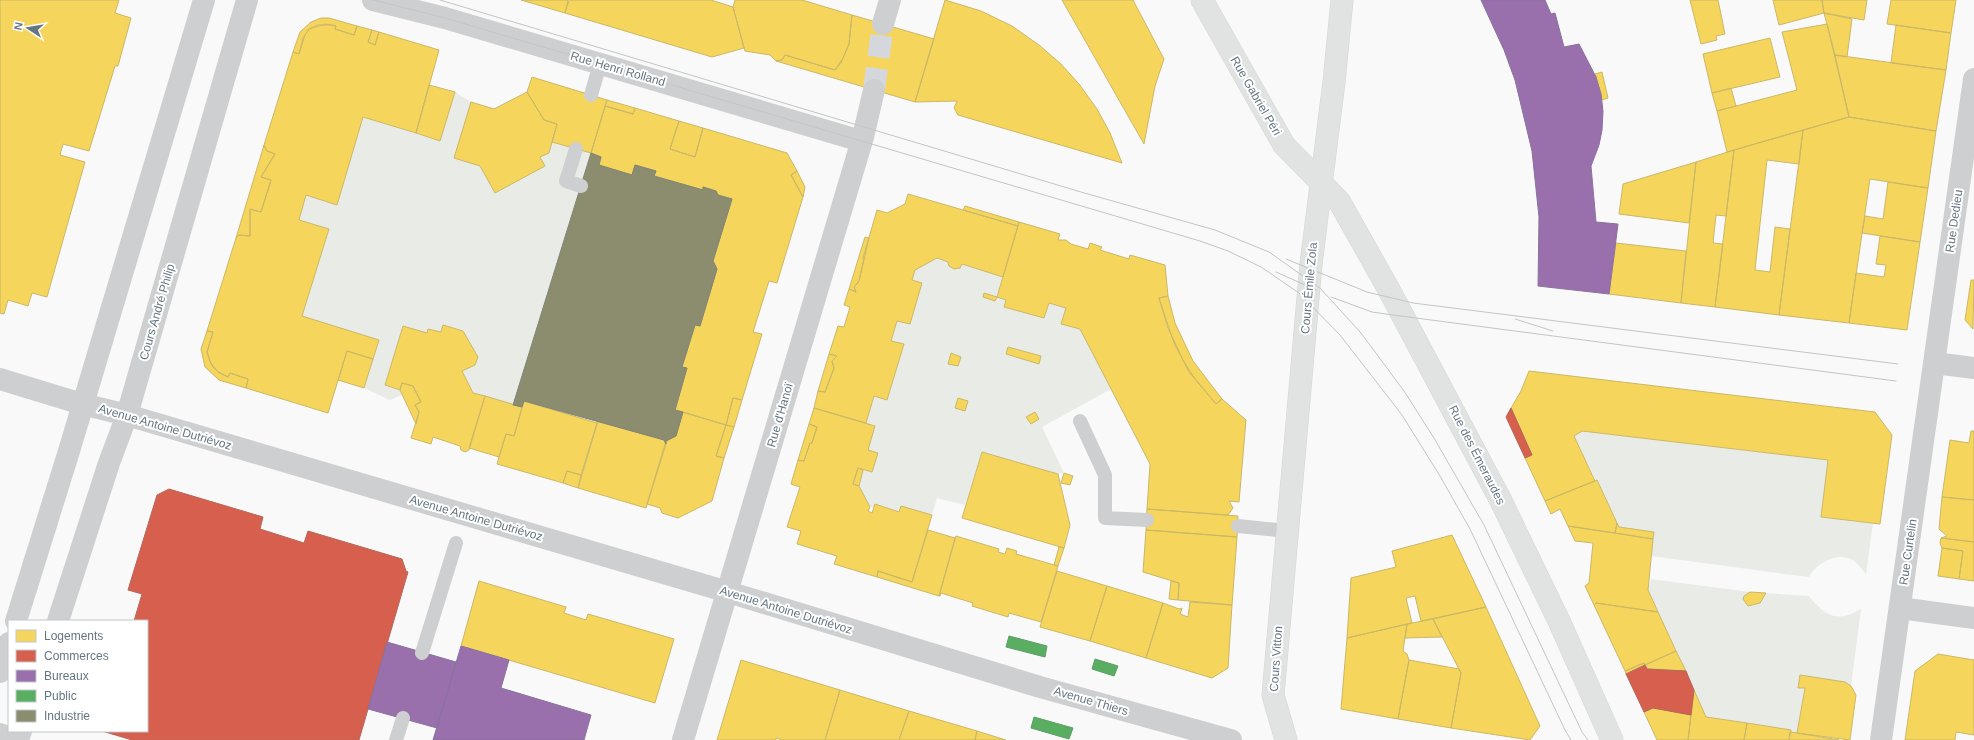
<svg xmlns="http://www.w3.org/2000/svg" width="1974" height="740" font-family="Arial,sans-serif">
<rect width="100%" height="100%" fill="#f9f9f9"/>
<path fill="#e8ebe6" d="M455 92 471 102 480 166 495 193 545 166 540 157 549 153 552 142 591 153 513 405 473 393 462 371 475 365 477 357 463 331 444 325 441 332 428 329 427 333 403 326 385 385 400 390 402 395 390 400 364 388 379 340 302 316 329 229 299 220 306 195 336 204 363 117 440 141Z
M936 259 948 262 949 266 954 269 960 268 962 264 1003 277 997 297 1006 300 1005 307 1044 318 1049 303 1066 308 1061 323 1080 329 1111 389 1042 427 1064 473 1058 474 982 452 965 505 937 498 932 515 901 506 899 512 875 504 874 508 870 507 859 486 863 470 872 472 878 453 868 450 875 426 866 423 874 396 887 399 904 345 891 341 897 321 910 324 922 283 912 280 915 270Z
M1582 431 1828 460 1821 517 1873 523 1866 574C1862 569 1858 564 1853 560 1838 551 1816 563 1809 577L1651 556 1654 532 1619 527 1574 436Z
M1651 579 1750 592 1809 596C1826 617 1837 623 1861 609L1851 686 1845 682 1801 675 1798 687 1805 688 1797 733 1791 732V730L1706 717 1648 590Z"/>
<path fill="#f6d55c" stroke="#cab868" d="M0 0H119L115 13 131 18 118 66H115L89 151 63 144 60 155 85 162 47 297 32 293 28 306 8 300 4 314 0 313Z
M521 0H567L568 1 565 13Z
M711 0 733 7 744 48 712 57 565 13 569 0Z
M735 0H802L852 15 849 44 841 63 835 70 785 55 782 60 776 61 770 55 745 51 733 7Z
M945 0 981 11 1012 26 1039 45 1061 64 1079 84 1097 109 1110 133 1122 163 958 115 954 108 957 101 915 102Z
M1062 0H1133L1164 59 1155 86 1144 144Z
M1690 0H1718L1725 34 1716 36 1717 40 1701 44Z
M1773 0H1822L1824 13 1779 25Z
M1822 0H1867L1864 20 1824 13Z
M1891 0H1956L1951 33 1887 24Z
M1824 13 1852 19 1847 57 1835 55Z
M852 15 934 39 915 102 776 61 782 60 785 55 835 70 843 58 849 44Z
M321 18H329L357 26 354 35 335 29 336 26 333 25H318L309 29 305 35 299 54 293 52 300 32 311 22Z
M325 24 336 26 335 29 354 35 357 26 372 30 368 42 375 45 379 32 439 50 416 133 363 117 337 205 306 195 299 220 329 229 302 316 379 340 373 359 347 351 328 413 246 388 248 379 230 373 228 377 218 372 210 362 207 352 213 332 207 331 236 238 239 235 250 236V209L261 212 271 180 261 177 275 154 267 151 264 145 293 52 299 54 303 38 309 29Z
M1827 24 1849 117 1727 152 1717 111 1797 90 1782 32Z
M1896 25 1951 33 1946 70 1891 63Z
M372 30 379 32 375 45 368 42Z
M1770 38 1780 77 1712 93 1703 54Z
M1835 55 1946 70 1936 131 1849 117Z
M1602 72 1608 98 1602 100 1595 74Z
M532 77 607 100 591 153 552 142 557 124 544 120 527 92Z
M429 85 455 92 440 141 416 133Z
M1731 88 1736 106 1717 111 1712 93Z
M527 92 544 120 557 124 549 153 540 157 545 166 495 193 480 166 454 158 471 102 494 109Z
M607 100 635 108 633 114 605 106Z
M605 106 633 114 635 108 679 121 670 149 695 157 703 128 787 153 797 171 791 175 803 197 777 283 769 281 753 332 762 334 742 400 733 398 726 425 675 410 687 368 682 367 695 325 700 326 717 269 713 261 732 199 718 195 716 191 703 187V190L654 176 656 171 635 165 632 175 599 165 601 157 591 153Z
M1849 117 1936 131 1928 188 1870 179 1849 323 1779 315 1803 130Z
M679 121 703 128 695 157 670 149Z
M1803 130 1799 164 1767 160 1755 270 1770 272 1775 227 1790 229 1779 315 1715 307 1734 150Z
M264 145 267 151 275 154 261 177 271 180 261 212 250 209V236L239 235 236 238Z
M1734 150 1726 216 1716 215 1713 243 1723 244 1715 307 1681 303 1696 162Z
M1696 162 1689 223 1619 214 1623 184Z
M797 171 805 187 803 197 791 175Z
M1888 182 1928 188 1920 242 1862 233 1865 216 1883 219Z
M908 194 1018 226 1003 277 962 264 960 268 954 269 949 266 948 262 937 258 915 270 912 280 922 283 910 324 897 321 891 341 904 344 887 400 874 396 866 423 814 408 818 391 825 392 834 368 832 361 837 356 829 354 838 326 844 327 850 307 844 305 849 289 856 292 854 287 859 281 864 258H863L877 210 887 213 905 204Z
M965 206 1019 222 1018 226 963 210Z
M1019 222 1060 234 1058 240H1066L1071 244 1088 249 1090 243 1102 247 1100 250 1129 259 1130 255 1165 265 1168 296 1159 298 1168 328 1183 360 1193 376 1216 404 1222 399 1246 420 1239 502 1229 501 1233 508 1228 515 1147 509 1150 464 1080 329 1061 324 1066 308 1049 303 1044 318 1004 307 1006 300 997 297Z
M1880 236 1920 242 1907 330 1849 323 1856 273 1884 277 1886 265 1876 264Z
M865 237 869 238 859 281 854 287 856 292 849 289Z
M1616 243 1686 251 1681 303 1609 294Z
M1971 280H1974L1973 329 1965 320Z
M984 293 997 297 995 301 983 297Z
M1168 296 1175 323 1193 361 1222 399 1216 404 1189 372 1174 343 1159 298Z
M443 325 463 331 478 357 475 365 462 371 473 393 485 396 469 450 465 452 461 450 460 446 433 437 431 444 411 438 419 412 415 405 421 402 413 386 402 383 400 390 385 385 403 326 427 333 428 329 441 332Z
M207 331 213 332 207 352 212 366 218 372 228 377 230 373 248 379 246 388 219 380 205 367 201 349Z
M1008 347 1041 356 1039 364 1006 354Z
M347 351 373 359 364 388 338 380Z
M951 353 961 357 958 366 948 364Z
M829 354 837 356 832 361 834 368 825 392 818 391Z
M1529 371 1875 412 1892 435 1880 524 1821 517 1828 460 1582 431 1574 436 1595 481 1545 501 1525 458 1532 455 1511 408 1521 391Z
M402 383 413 386 421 402 415 405 419 412 416 424 400 390Z
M485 396 522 407 514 436 506 434 499 457 469 448Z
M733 398 742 400 734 427 726 425Z
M958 398 968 401 965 411 955 408Z
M524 401 597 423 581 475 567 471 563 483 497 464 506 434 514 436Z
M814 408 875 426 868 450 878 453 872 472 858 468 853 484 859 486 870 507 868 511 872 513 875 504 899 512 901 506 932 515 912 582 878 571 877 577 834 564 837 556 797 544 801 531 787 527 800 487 791 484 798 460 804 461 810 443H812L817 427 809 424Z
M683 412 726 425 716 456 724 458 712 501 678 518 662 513 660 508 647 504 666 441 676 436Z
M1035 412 1039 419 1031 424 1026 417Z
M598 421 664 440 666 444 646 508 578 488Z
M809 424 817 427 812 443H810L804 461 798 460Z
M726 425 734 427 724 458 716 456Z
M1971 431H1974V500L1942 497 1950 440 1969 443Z
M982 452 1058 474 1070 525 1064 548 962 518Z
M858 468 863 470 859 486 853 484Z
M567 471 581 475 578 488 563 483Z
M1064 473 1073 476 1070 485 1061 483Z
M1597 480 1617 523 1615 533 1568 526 1560 509 1551 514 1545 501Z
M1942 497 1974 500V542L1941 538 1947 536 1939 529Z
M1147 509 1238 516 1237 537 1146 530Z
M1617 523 1619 527 1654 532 1653 539 1615 533Z
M1568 526 1653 539 1648 590 1658 612 1596 603 1594 605 1585 586 1589 583 1593 543 1575 541Z
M928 530 955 538 939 596 877 577 878 571 912 582Z
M1146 530 1237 537 1232 605 1178 600 1179 583 1143 572Z
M1452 535 1486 607 1421 621 1415 596 1406 598 1412 623 1347 638 1351 578 1396 567 1392 551Z
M956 536 999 549 998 552 1005 554 1007 548 1017 551 1016 554 1058 566 1041 622 1009 613 1008 617 972 606 973 603 941 593 940 596H939Z
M1941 538 1974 542V581L1959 579 1963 551 1942 548 1940 543Z
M1059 547 1064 548 1058 566 1054 565Z
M1942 548 1963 551 1959 579 1938 576Z
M1057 571 1107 586 1090 641 1040 627Z
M479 581 566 607 564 613 586 620 588 614 674 639 655 703 461 646Z
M1171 581 1179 583 1178 600 1169 599Z
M1107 586 1163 603 1146 658 1090 641Z
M1750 592 1766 593 1760 603 1748 606 1743 599 1744 596Z
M1190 602 1232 605 1228 668 1212 678 1146 658 1163 603 1179 609 1182 608 1180 614 1188 617Z
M1596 603 1658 612 1676 651 1645 665 1644 663 1625 671 1594 605Z
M1486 607 1540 726 1530 740 1451 728 1461 673 1433 619Z
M1433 619 1442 637 1405 638 1407 624Z
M1407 624 1403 651 1407 654 1409 660 1398 719 1341 709 1347 638Z
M1676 651 1686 671 1647 669 1645 665Z
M1938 654 1974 660V735L1956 732 1955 740H1905L1915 671Z
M741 660 840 690 825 740H782L776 738V740H717Z
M1409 660 1459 669 1461 673 1451 728 1398 719Z
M1644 663 1645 665 1626 674 1625 671Z
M1800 675 1845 682 1851 686 1856 695 1850 740 1797 733 1805 688H1798Z
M840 690 909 711 899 740H825Z
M1694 690 1706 717 1747 723 1744 740H1688Z
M1653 708 1691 715 1688 740H1657L1644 712Z
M909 711 977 731 975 740H899Z
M1747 723 1791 730 1789 740H1744Z
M977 731 1006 740H975Z
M1790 732H1791L1839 740H1789Z"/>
<path fill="#d6604d" stroke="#b4675d" d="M1511 408 1532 455 1525 458 1506 417Z
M169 489 263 517 260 529 304 543 308 531 402 559 406 571 408 572 359 740H132L102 731H147V621H134L142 594 128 590 157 495Z
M1645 665 1647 669 1686 671 1694 690 1691 715 1653 708 1644 712 1626 674Z"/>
<path fill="#9970ab" stroke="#89729f" d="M1481 0H1545L1551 14 1555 13 1564 47 1579 44 1596 77 1601 94 1603 111 1602 130 1599 145 1591 166 1596 222 1618 224 1609 294 1538 286 1539 217 1532 151 1515 80 1504 50Z
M387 642 456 662 437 728 368 709Z
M461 646 509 660 501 688 591 715 584 740H433Z"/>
<path fill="#5aae61" stroke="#5d9d6b" d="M1009 636 1047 646 1045 657 1006 647Z
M1095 659 1118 666 1114 676 1092 669Z
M1034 717 1073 728 1069 739 1031 728Z"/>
<path fill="#8c8c6e" stroke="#808574" d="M591 153 601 157 599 165 632 175 635 165 656 171 654 176 703 190V187L716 191 718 195 732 199 713 261 717 269 700 326 695 325 682 367 687 368 675 410 683 412 676 436 666 441V444L664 440 524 401 522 407 513 405Z"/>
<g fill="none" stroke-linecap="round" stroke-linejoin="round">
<path stroke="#d4d8dc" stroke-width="22" stroke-dasharray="22 11" stroke-linecap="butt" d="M874 90 883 24"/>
<g stroke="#d5d6d7" stroke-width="23">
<path id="secondary" d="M1202 0 1284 145 1339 201 1388 288 1500 499 1559 621 1612 740"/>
</g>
<g stroke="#d5d6d7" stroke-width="23">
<path id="primary" d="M1286 740 1273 695 1311 264 1334 82 1342 0"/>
</g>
<path stroke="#cecfd0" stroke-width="14" d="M591 95 600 64
M576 149 566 181 581 186
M1080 421 1105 475V518L1147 520
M1238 526 1286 531
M422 653 456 543
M396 740 403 718"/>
<path stroke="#cecfd0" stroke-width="22" d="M373 0 445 18 861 141
M883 24 890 0
M1935 363 1974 368
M0 379 82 404
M1900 608 1974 618
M0 734 17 740
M683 740 863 137 874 90
M1881 740 1974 79"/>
<path stroke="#cecfd0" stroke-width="22" d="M82 404 127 415 728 592 1040 687 1231 740
M16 621 69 451 204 0
M58 621 109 463 127 415 247 0
M0 672 9 643
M18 740 21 731"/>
<use href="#secondary" stroke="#e1e2e2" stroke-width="22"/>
<use href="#primary" stroke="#e1e2e2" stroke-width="22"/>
<path stroke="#c3c5c6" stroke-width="1" d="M373 0 445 18 1200 241 1228 251 1261 267 1299 293 1340 335 1402 415 1440 476 1470 529 1565 730 1571 740
M440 0 1081 192 1215 230 1269 252 1320 288 1361 333 1404 391 1434 438 1484 525 1582 732 1588 740
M1286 259 1367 292 1413 303 1898 364
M1276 272 1316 290
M1331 297 1372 312 1393 315 1896 381
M1515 319 1553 331"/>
</g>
<g text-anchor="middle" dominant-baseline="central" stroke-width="4" stroke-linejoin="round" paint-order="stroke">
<g font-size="12" fill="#657683" stroke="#fff">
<text transform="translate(618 69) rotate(16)">Rue Henri Rolland</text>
<text transform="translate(1256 96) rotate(60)">Rue Gabriel Péri</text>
<text transform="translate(1954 221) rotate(-82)">Rue Dedieu</text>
<text transform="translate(1309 288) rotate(-85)">Cours Émile Zola</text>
<text transform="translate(157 312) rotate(-74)">Cours André Philip</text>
<text transform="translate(780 415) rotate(-74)">Rue d'Hanoï</text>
<text transform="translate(165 427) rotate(16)">Avenue Antoine Dutriévoz</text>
<text transform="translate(1477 455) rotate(63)">Rue des Émeraudes</text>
<text transform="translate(476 518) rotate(16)">Avenue Antoine Dutriévoz</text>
<text transform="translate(1908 552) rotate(-82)">Rue Curtelin</text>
<text transform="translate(786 610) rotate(17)">Avenue Antoine Dutriévoz</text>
<text transform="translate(1276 659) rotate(-86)">Cours Vitton</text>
<text transform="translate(1091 701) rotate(16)">Avenue Thiers</text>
</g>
</g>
<rect x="8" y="620" width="140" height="112" fill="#ffffff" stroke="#c1c8cd"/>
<rect x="16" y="630" width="20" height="12" fill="#f6d55c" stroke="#c1c8cd"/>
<text x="44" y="640" font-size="12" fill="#657683">Logements</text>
<rect x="16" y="650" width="20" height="12" fill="#d6604d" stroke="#c1c8cd"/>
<text x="44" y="660" font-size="12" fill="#657683">Commerces</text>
<rect x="16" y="670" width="20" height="12" fill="#9970ab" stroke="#c1c8cd"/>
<text x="44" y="680" font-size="12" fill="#657683">Bureaux</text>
<rect x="16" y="690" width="20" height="12" fill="#5aae61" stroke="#c1c8cd"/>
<text x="44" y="700" font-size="12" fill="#657683">Public</text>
<rect x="16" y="710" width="20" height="12" fill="#8c8c6e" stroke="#c1c8cd"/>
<text x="44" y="720" font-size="12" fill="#657683">Industrie</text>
<g transform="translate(28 28) rotate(282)" stroke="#ffffff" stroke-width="3" paint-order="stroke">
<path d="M0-3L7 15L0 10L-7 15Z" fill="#657683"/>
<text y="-6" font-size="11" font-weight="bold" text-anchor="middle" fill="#657683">N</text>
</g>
</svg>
